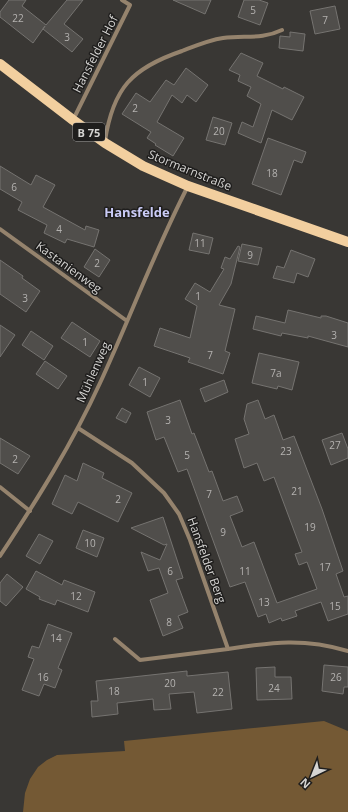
<svg xmlns="http://www.w3.org/2000/svg" width="348" height="812" font-family="'Open Sans',sans-serif">
<rect width="100%" height="100%" fill="#393734"/>
<path fill="#745934" d="M324 721 348 731V812H23L25 793 30 779 38 767 47 760 57 755 125 751 124 741Z"/>
<path fill="#504e4b" stroke="#757370" d="M9 0H26L22 6 46 25 67 0H83L64 24 83 39 72 52 43 29 45 26 33 43 0 17V12Z
M173 0H211L205 14Z
M244 0H259L268 3 260 25 238 17Z
M335 6 340 29 315 34 310 11Z
M290 32 305 34 303 51 279 48 280 36 290 37Z
M241 53 263 63 257 76 283 89 284 87 304 97 292 120 272 110 261 143 238 133 242 122 253 127 261 104 247 96 251 87 238 81 240 75 229 70Z
M186 68 208 85 196 102 187 95 182 103 172 95 157 122 184 138 173 156 155 145 156 144 147 138 151 132 122 114 136 93 150 102 166 80 174 85Z
M213 117 232 123 225 145 206 140Z
M268 138 306 152 302 163 294 160 281 195 252 184Z
M0 166 31 185 36 175 55 185 43 207 85 230 86 226 99 230 94 247 67 239 65 243 44 233 47 225 18 210 22 202 0 189Z
M193 233 213 238 209 254 189 250Z
M242 244 262 248 258 265 238 261Z
M238 246 240 247 231 284 219 305 235 309 225 351 230 353 223 374 188 362 190 358 154 346 160 328 190 338 197 306 185 299 195 283 210 292 224 269 221 268 225 257 230 259Z
M95 249 110 260 99 277 84 267Z
M291 250 315 259 308 277 297 273 294 283 273 278 277 266 284 268Z
M0 260 23 276 22 278 40 291 26 312 0 294Z
M288 310 321 318V316H326L348 323V347L308 336V338L282 333 281 336 253 329 256 316 285 323Z
M72 322 100 341 90 357 61 338Z
M0 325 15 335 0 357Z
M31 331 53 346 44 360 22 345Z
M259 353 299 362 292 390 278 386 277 389 252 383Z
M45 361 67 376 58 389 36 374Z
M139 367 160 378 150 397 129 385Z
M224 380 228 392 205 402 200 389Z
M180 400 192 434 194 433 209 472 212 471 223 501 237 496 243 511 230 516 242 547 254 542 277 603 317 589 307 562 299 565 295 554 302 552 274 477 264 481 257 463 244 468 235 439 249 434 244 419 247 404 258 400 265 419 274 415 283 440 294 436 322 509 343 571 336 574 344 597 348 596V614L328 621 321 602 295 611 297 616 282 621 281 618 269 623 266 614 258 617 245 582 230 587 187 469 178 472 164 437 156 440 147 412Z
M122 408 131 413 126 423 116 418Z
M342 433 348 449V458L331 465 322 440Z
M0 438 30 456 18 474 0 463Z
M83 463 104 473 102 478 132 493 118 522 78 502 72 514 52 504 65 475 77 481Z
M163 517 183 578 176 580 188 612 178 616 183 628 163 636 150 600 168 593 159 568 148 571 141 552 160 560 167 544 164 545 131 528Z
M83 530 104 538 97 557 76 548Z
M39 534 53 541 40 564 26 556Z
M36 571 62 585 64 580 95 592 88 612 57 600 55 605 39 599 40 597 26 589Z
M7 574 23 587 6 606 0 601V583Z
M48 624 72 633 58 668 62 670 55 688 44 684 39 696 22 690 34 659 28 657 32 646 39 648Z
M324 665 348 667V687H344L343 694 322 691Z
M275 667V677H291L292 699 257 700 256 668Z
M187 671V676L228 672 232 709 197 713 194 692 169 694 171 709 154 710 153 699 117 703 118 714 92 717 91 701H98L96 681Z"/>
<g fill="none" stroke-linecap="round" stroke-linejoin="round">
<path stroke="#95836d" stroke-width="4" d="M73 120 130 5 122 0
M105 141C113 88 132 68 182 51 195 46 209 40 223 38 245 35 261 40 282 30
M0 229 127 321
M78 428 132 463 164 493 179 514 190 540 228 649 140 660 115 639
M0 487 30 511
M0 556C37 500 72 444 100 383 130 318 155 250 188 186
M228 649C273 642 304 638 348 651"/>
<path stroke="#f2cf9f" stroke-width="10" d="M0 64 73 120 105 143 143 166 188 186 348 242"/>
</g>
<g text-anchor="middle" dominant-baseline="central" stroke-width="3" stroke-linejoin="round" paint-order="stroke">
<g font-size="10" fill="#b4b2b0">
<text x="253" y="10">5</text>
<text x="18" y="18">22</text>
<text x="325" y="20">7</text>
<text x="67" y="37">3</text>
<text x="135" y="108">2</text>
<text x="219" y="131">20</text>
<text x="272" y="173">18</text>
<text x="14" y="187">6</text>
<text x="59" y="229">4</text>
<text x="200" y="243">11</text>
<text x="250" y="255">9</text>
<text x="97" y="263">2</text>
<text x="198" y="296">1</text>
<text x="25" y="298">3</text>
<text x="334" y="335">3</text>
<text x="85" y="342">1</text>
<text x="210" y="355">7</text>
<text x="276" y="373">7a</text>
<text x="145" y="382">1</text>
<text x="168" y="420">3</text>
<text x="335" y="445">27</text>
<text x="286" y="451">23</text>
<text x="187" y="455">5</text>
<text x="15" y="459">2</text>
<text x="297" y="491">21</text>
<text x="209" y="494">7</text>
<text x="118" y="499">2</text>
<text x="310" y="527">19</text>
<text x="223" y="532">9</text>
<text x="90" y="543">10</text>
<text x="325" y="567">17</text>
<text x="170" y="571">6</text>
<text x="245" y="571">11</text>
<text x="76" y="596">12</text>
<text x="264" y="602">13</text>
<text x="335" y="606">15</text>
<text x="169" y="622">8</text>
<text x="56" y="638">14</text>
<text x="43" y="677">16</text>
<text x="336" y="677">26</text>
<text x="170" y="683">20</text>
<text x="274" y="688">24</text>
<text x="114" y="691">18</text>
<text x="218" y="692">22</text>
</g>
<rect fill="#1f1e1d" stroke="#9e9d9c" stroke-width="1" x="73" y="123" width="32" height="18" rx="3"/>
<g font-size="11" font-weight="bold" fill="#d5d4d2">
<text x="89" y="132">B 75</text>
</g>
<g font-size="12" fill="#d5d4d2" stroke="#1f1e1d">
<text transform="translate(95 54) rotate(-63)">Hansfelder Hof</text>
<text transform="translate(190 170) rotate(22)">Stormarnstraße</text>
<text transform="translate(69 267) rotate(36)">Kastanienweg</text>
<text transform="translate(93 372) rotate(-66)">Mühlenweg</text>
<text transform="translate(207 560) rotate(70)">Hansfelder Berg</text>
</g>
<g font-size="13" font-weight="bold" fill="#cacbf6" stroke="#1f1e1d">
<text x="137" y="212">Hansfelde</text>
</g>
</g>
<g transform="translate(312 776) rotate(223)" stroke="#1f1e1d" stroke-width="3" paint-order="stroke">
<path d="M0-3L7 15L0 10L-7 15Z" fill="#d5d4d2"/>
<text y="-6" font-size="11" font-weight="bold" text-anchor="middle" fill="#d5d4d2">N</text>
</g>
</svg>
